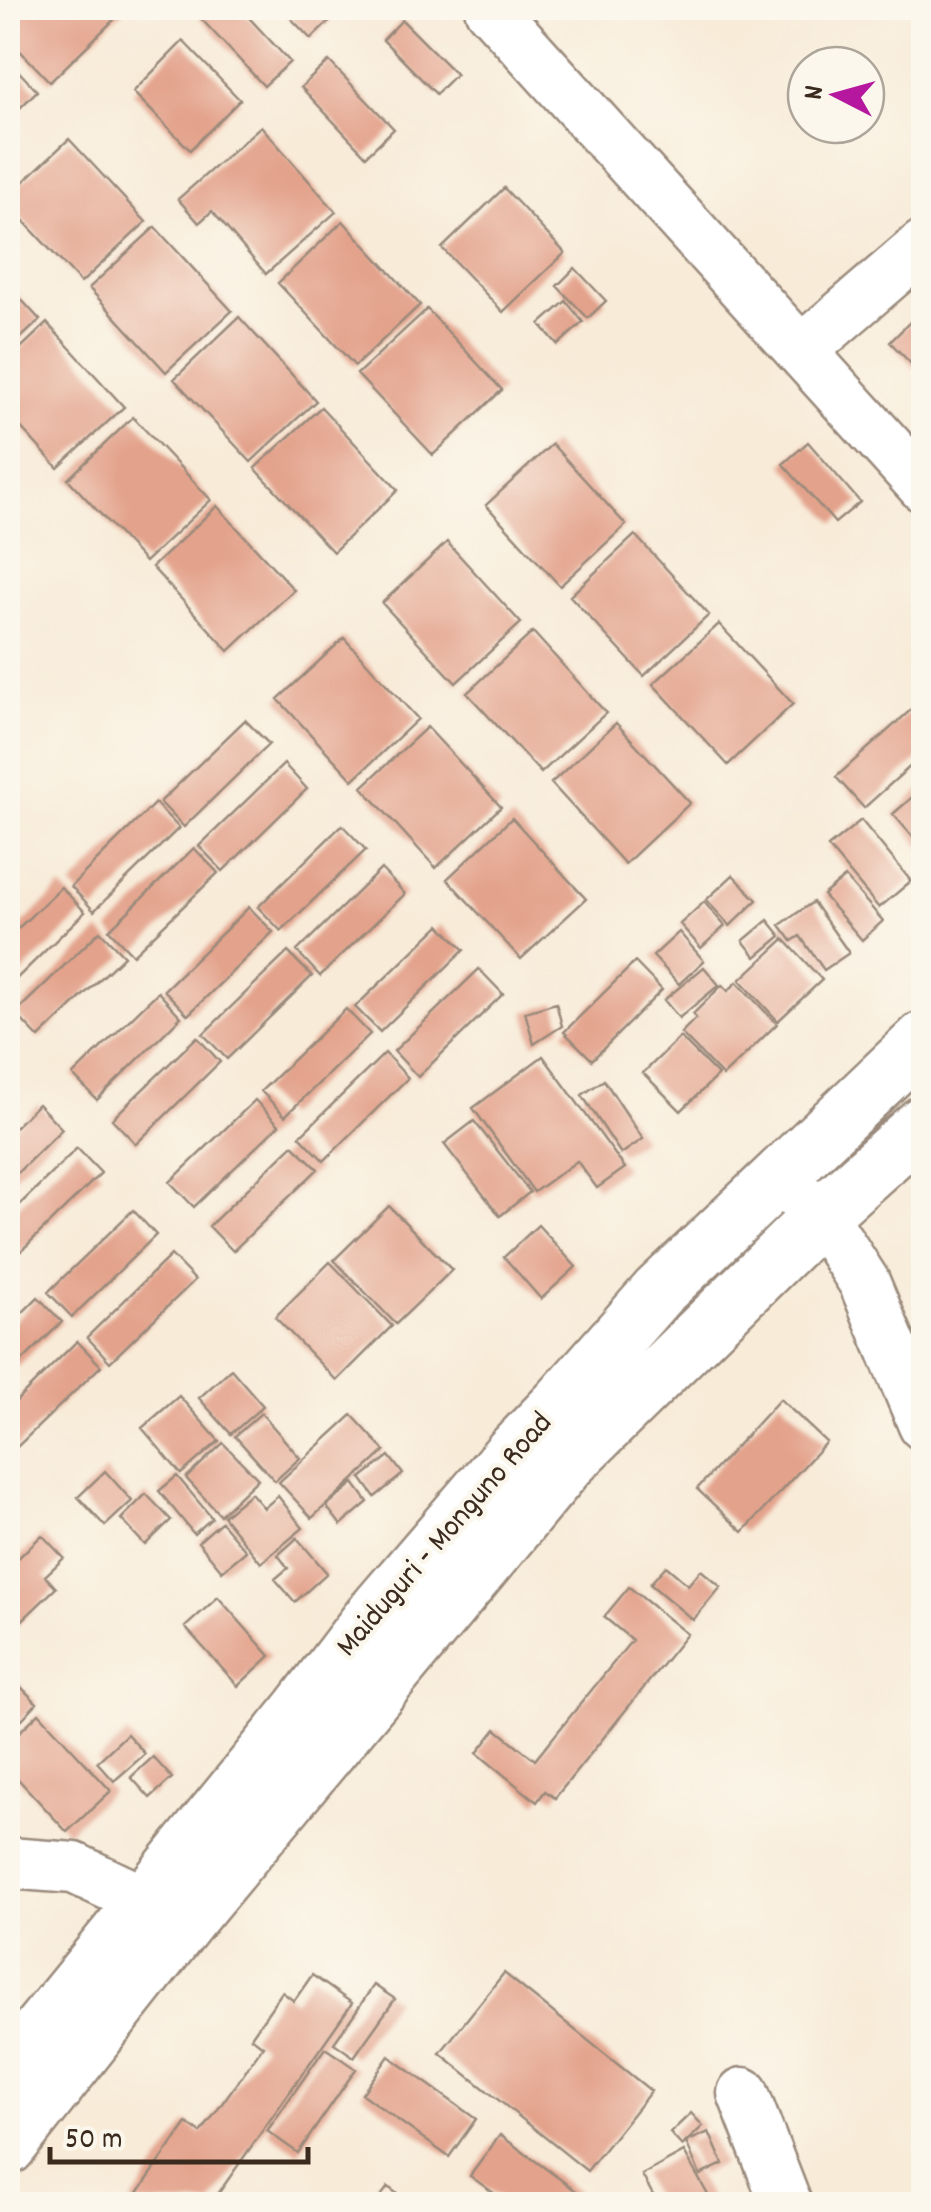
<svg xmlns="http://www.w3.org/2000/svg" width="931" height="2212" font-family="Dekko,sans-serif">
<rect width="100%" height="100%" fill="#fbf7ec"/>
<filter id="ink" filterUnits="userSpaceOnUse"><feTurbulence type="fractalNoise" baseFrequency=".01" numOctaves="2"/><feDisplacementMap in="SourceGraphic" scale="20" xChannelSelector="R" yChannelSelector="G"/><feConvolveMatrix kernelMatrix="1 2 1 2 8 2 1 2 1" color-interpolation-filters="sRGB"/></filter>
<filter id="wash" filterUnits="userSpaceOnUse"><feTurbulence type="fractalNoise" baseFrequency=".0048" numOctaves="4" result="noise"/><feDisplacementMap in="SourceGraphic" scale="40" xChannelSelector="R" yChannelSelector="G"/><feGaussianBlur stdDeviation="2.25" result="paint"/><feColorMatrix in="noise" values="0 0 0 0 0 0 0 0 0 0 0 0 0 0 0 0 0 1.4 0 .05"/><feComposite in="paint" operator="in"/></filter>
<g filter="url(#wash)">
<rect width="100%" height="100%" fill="#f8ebd8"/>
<g id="blocks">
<path fill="#e3a28b" d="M8 8H126L50 82 8 38Z
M191 8H240L290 62 264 86Z
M281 8H331L337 14 311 39Z
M402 20 456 74 436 94 383 40Z
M183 41 240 100 190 150 133 92Z
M8 60 37 91 8 120Z
M329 61 394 129 366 156 301 87Z
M261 126 336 212 266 274 212 211 199 223 178 199Z
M69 139 146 222 81 283 8 204V196Z
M504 188 565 253 503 312 442 248Z
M343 221 420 305 355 366 278 283Z
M155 227 232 311 166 372 89 288Z
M575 268 606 301 588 318 557 286Z
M8 285 40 320 8 350Z
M566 301 583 322 558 345 540 324Z
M924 308V377L890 342Z
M427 309 502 390 433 455 357 374Z
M239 317 316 401 251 462 174 379Z
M47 323 124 407 58 468 8 413V360Z
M321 407 398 490 333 552 255 468Z
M133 417 211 500 145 562 68 479Z
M808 442 860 502 835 523 783 464Z
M552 444 626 525 560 586 486 505Z
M217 506 294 590 229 651 152 567Z
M635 535 709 615 644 676 570 596Z
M447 542 521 623 456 683 382 603Z
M719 624 793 704 728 765 653 684Z
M533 632 606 713 541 773 467 693Z
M344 638 418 719 353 780 278 699Z
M924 698V754L864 808 836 777Z
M245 720 269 744 184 827 160 802Z
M616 723 690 803 625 864 551 783Z
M427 727 501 807 436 868 362 787Z
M284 764 307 789 223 871 199 846Z
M924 787V850L893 814Z
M155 803 179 828 94 911 71 886Z
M512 818 586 899 521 959 447 879Z
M861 820 911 881 879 908 828 847Z
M342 825 366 850 281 931 258 907Z
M194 848 218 873 133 955 109 930Z
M381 869 405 894 320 976 297 951Z
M733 875 757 900 730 926 706 900Z
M845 877 883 921 862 940 823 895Z
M61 887 85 912 8 987V938Z
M704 902 725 926 701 948 680 924Z
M813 902 849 953 824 970 800 936 792 941 780 925Z
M249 907 273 932 188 1015 164 990Z
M768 920 781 936 756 957 743 941Z
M440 925 464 950 380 1032 355 1007Z
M100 931 124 956 39 1038 15 1013Z
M679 932 704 961 679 984 653 956Z
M784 939 822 980 778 1021 740 980Z
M288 952 312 976 227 1059 203 1034Z
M635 962 662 990 592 1060 564 1032Z
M704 967 719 985 679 1018 664 1000Z
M479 969 503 994 418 1077 394 1051Z
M737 982 777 1024 723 1076 681 1033 696 1018 693 1014 722 985 728 991Z
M158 992 181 1017 97 1100 73 1075Z
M556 1003 562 1026 534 1044 525 1012Z
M346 1009 370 1034 285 1116 261 1091Z
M197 1037 220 1062 136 1144 112 1119Z
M680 1037 718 1075 681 1111 643 1073Z
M385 1053 408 1078 324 1161 300 1136Z
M543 1056 625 1168 597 1188 577 1161 534 1192 473 1108Z
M604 1080 643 1139 621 1154 582 1095Z
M255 1100 279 1125 194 1207 170 1182Z
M38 1104 62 1129 8 1182V1134Z
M474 1121 530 1192 500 1216 444 1144Z
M293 1145 318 1169 233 1251 209 1226Z
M77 1148 101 1173 16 1256 8 1247V1216Z
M389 1206 452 1270 396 1324 334 1260Z
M133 1210 156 1235 72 1317 48 1292Z
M538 1225 576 1267 541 1299 504 1257Z
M171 1255 195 1280 110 1362 87 1337Z
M330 1262 392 1326 337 1381 275 1317Z
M38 1297 62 1322 8 1375V1327Z
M77 1341 101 1366 16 1448 8 1439V1409Z
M231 1369 263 1406 231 1434 199 1398Z
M179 1396 219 1441 181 1474 142 1428Z
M780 1399 826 1442 743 1532 697 1489Z
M261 1413 300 1458 275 1481 235 1436Z
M352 1415 385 1451 312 1518 279 1482Z
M223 1443 258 1479 220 1515 186 1478Z
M389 1456 403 1474 375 1497 361 1478Z
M105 1471 132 1501 105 1526 78 1497Z
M177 1476 212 1518 194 1534 159 1491Z
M354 1483 368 1502 341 1525 326 1506Z
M251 1493 264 1508 278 1496 303 1528 261 1563 223 1516Z
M146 1494 171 1520 145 1545 121 1519Z
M221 1522 246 1551 222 1571 198 1542Z
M42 1535 64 1558 45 1576 56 1588 8 1634V1568Z
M297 1538 327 1573 295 1602 275 1579 288 1568 278 1555Z
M666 1566 688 1585 701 1570 721 1587 693 1620 650 1584Z
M629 1587 687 1634 555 1798 545 1791 537 1802 477 1753 496 1729 535 1760 632 1640 604 1617Z
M218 1597 270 1656 238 1686 185 1627Z
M8 1674 37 1703 8 1734Z
M39 1713 111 1791 67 1832 8 1768V1743Z
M127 1734 145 1754 114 1781 97 1762Z
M153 1757 172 1778 150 1798 131 1777Z
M504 1973 651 2091 587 2171 440 2053Z
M312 1975 352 2003 211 2204H130L187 2123 201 2133 263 2046 251 2037 282 1992 294 2001Z
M374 1985 395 1999 354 2057 334 2043Z
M325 2048 356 2069 298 2153 267 2131Z
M389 2056 476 2119 449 2157 362 2094Z
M691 2113 703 2126 682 2146 670 2133Z
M709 2132 723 2164 700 2175 686 2142Z
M500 2135 583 2196 577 2204H509L470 2176Z
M684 2152 713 2204H658L642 2175Z
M388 2187 411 2204H375Z"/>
</g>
</g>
<g filter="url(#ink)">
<use href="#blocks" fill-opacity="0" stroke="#9a8a7b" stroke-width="2.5"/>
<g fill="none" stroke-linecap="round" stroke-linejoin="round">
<g stroke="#9a8a7b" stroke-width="55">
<path id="minor" d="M490 8 924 487
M802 350 924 245
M790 1188 821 1215 864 1282 924 1425
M8 1863 74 1868 146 1902
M743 2093 786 2204"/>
</g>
<g stroke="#9a8a7b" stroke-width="60">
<path id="major" d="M8 2069 300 1711 374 1614 513 1452 561 1402 658 1292 924 1039
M8 2147 188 1919 568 1463 821 1215 924 1123"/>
</g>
<use href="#minor" stroke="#fff" stroke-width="50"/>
<use href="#major" stroke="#fff" stroke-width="55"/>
</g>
</g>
<g text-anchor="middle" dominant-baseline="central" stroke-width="9" stroke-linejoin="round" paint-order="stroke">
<g font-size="32" fill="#3b2a1e" stroke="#fbf7ec">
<text transform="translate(446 1536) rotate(-49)">Maiduguri - Monguno Road</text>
</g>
</g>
<rect width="931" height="2212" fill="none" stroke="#fbf7ec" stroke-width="40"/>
<g transform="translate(836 95) rotate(276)"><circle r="48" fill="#fbf7ec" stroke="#aea59a" stroke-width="2.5"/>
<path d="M0-8L18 38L0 25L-18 38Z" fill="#b5179e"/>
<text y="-15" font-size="28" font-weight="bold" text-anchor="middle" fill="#3b2a1e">N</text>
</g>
<path d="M50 2147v15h258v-15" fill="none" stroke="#3b2a1e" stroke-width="5"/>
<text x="65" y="2147" font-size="30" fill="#3b2a1e" stroke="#fbf7ec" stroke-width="8" paint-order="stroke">50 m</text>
</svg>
